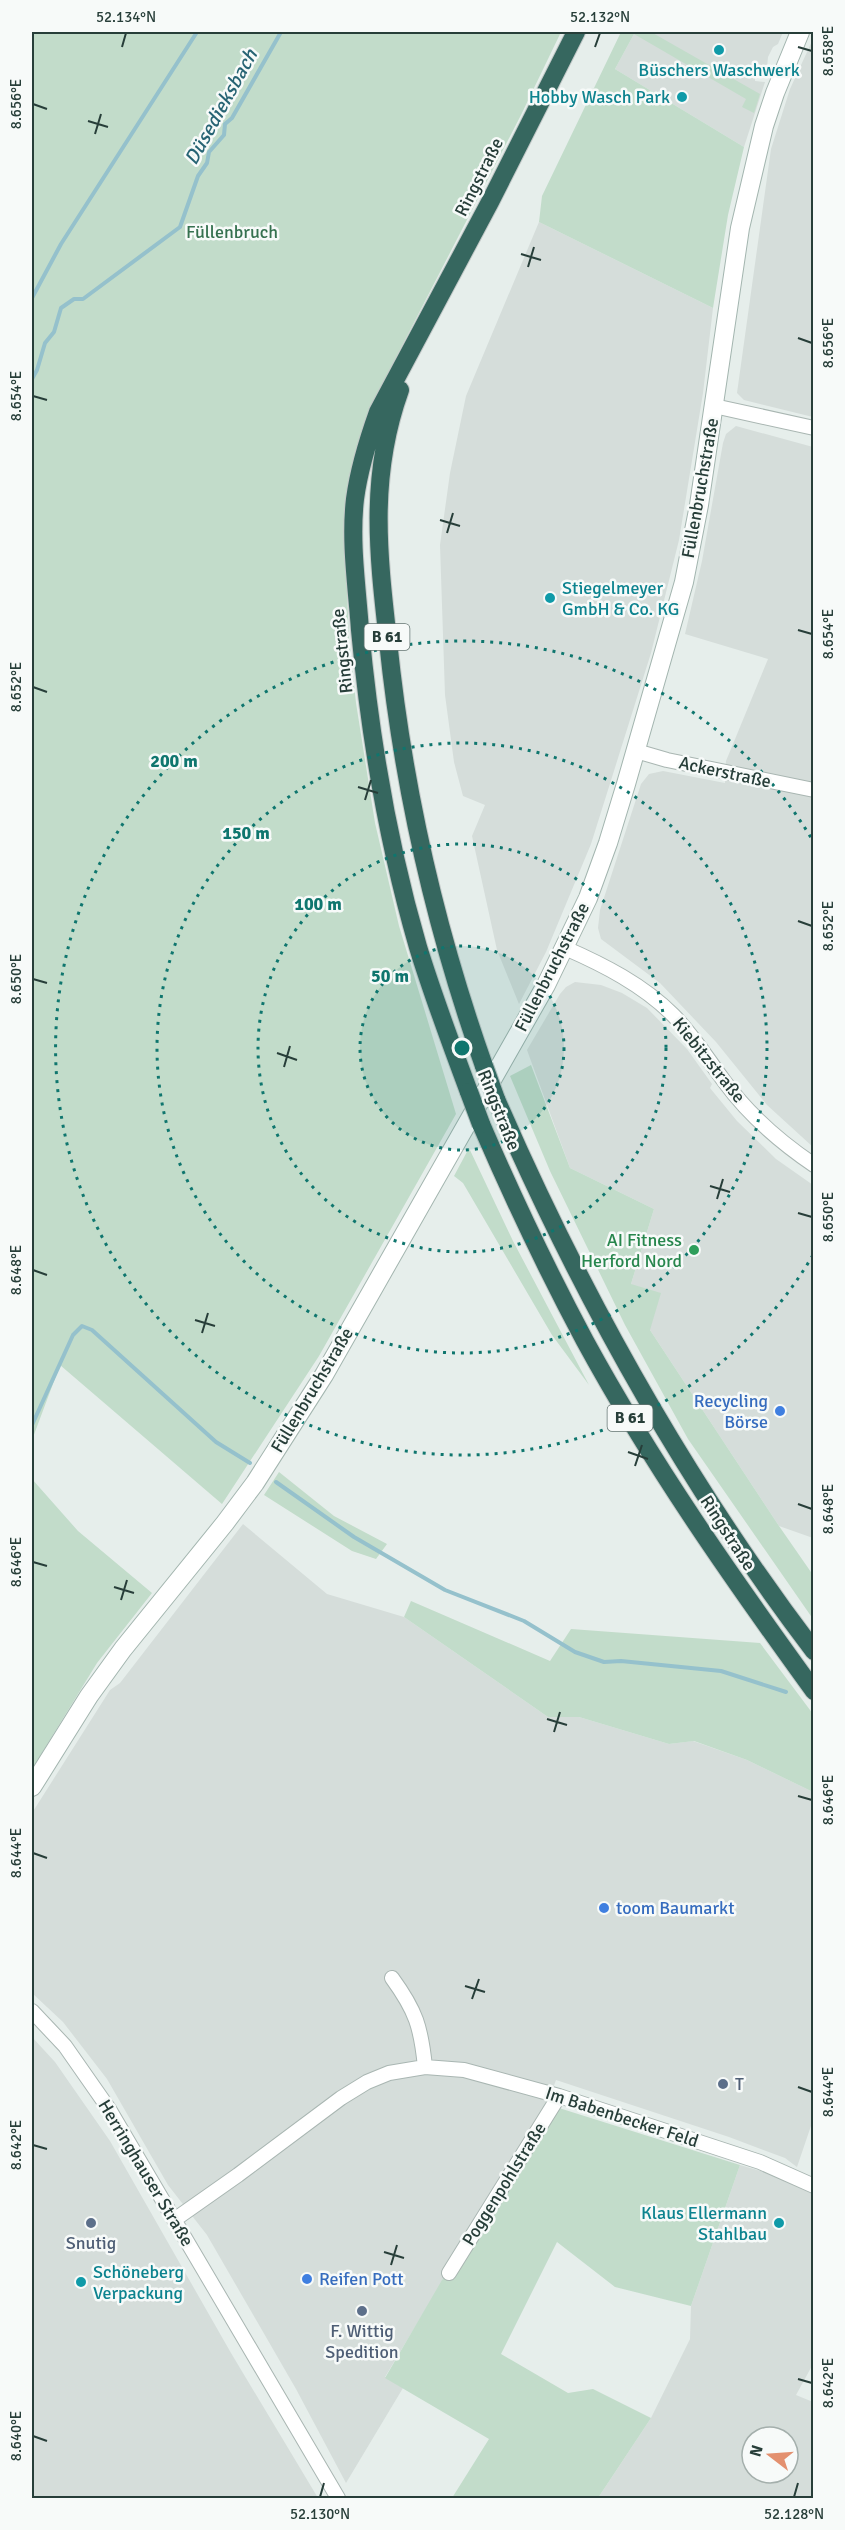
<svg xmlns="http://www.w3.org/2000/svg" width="845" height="2530" font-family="Signika,sans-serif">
<rect width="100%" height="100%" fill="#e6eeeb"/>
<path fill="#d5ddda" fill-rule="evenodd" d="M635 32H783L778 44 773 47 768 57 767 68 762 74H755V81L765 82 744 147 615 69Z
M813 39 814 417H813L744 400 737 393 771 149 790 89Z
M539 222 713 308 703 393 679 540 651 653 591 844 546 952 519 1004 497 950 472 836 485 805 463 796 454 762 445 695 440 545 450 473 466 396Z
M736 426 813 447V1147L767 1105 716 1042 660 983 601 939 598 928 600 910 641 784 649 774 663 771 725 783 726 761 768 659 685 634 702 561 723 443 726 434Z
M575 982 601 985 622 993 647 1008 687 1049 712 1084 710 1088 737 1121 776 1159 813 1185V1538L779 1526 650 1330 631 1284 654 1209 570 1168 527 1050 560 994 566 987Z
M243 1524 327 1594 404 1617 548 1717H579L669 1744 693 1741 747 1760 813 1792 814 2117 797 2167 785 2158 729 2137 556 2080 545 2110 385 2377 403 2388 346 2483 296 2389 207 2235 168 2185 107 2079 63 2022 32 1993V1813L110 1690 120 1683Z
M32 2037 55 2062 110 2141 231 2353 318 2498H32Z
M740 2165 764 2172 813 2194V2364L796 2395 813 2402V2498H598L651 2418 690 2339 691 2306ZM752 2437H788V2473H752Z"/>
<path fill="#c2dcca" d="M32 32H561L521 115 388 373 362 437 346 568 349 639 356 703 375 823 399 926 456 1114 319 1356 222 1504 60 1365 32 1440Z
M621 32H651L760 94 754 113 742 107 746 99 634 34 615 69 744 147 728 215 713 308 539 222 542 196Z
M531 1065 570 1168 654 1209 631 1284 661 1293 650 1330 779 1526 813 1575V1619L688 1439 625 1325 550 1171 510 1076Z
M469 1148 513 1241 589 1385 552 1335 463 1183 454 1176Z
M279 1472 334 1516 387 1544 376 1559 352 1551 264 1495Z
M32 1479 78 1531 152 1593 97 1663 32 1769Z
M411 1601 550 1661 571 1629 760 1643 813 1714V1792L747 1760 694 1741 669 1744 579 1717H548L404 1617Z
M559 2108 740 2165 691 2306 615 2287 557 2242 501 2354 568 2393 593 2389 651 2418 598 2498H452L489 2439 385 2378 442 2280 458 2265Z"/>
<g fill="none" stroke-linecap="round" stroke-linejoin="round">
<path stroke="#95c1cc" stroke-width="4" d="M32 298 61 244 197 32
M32 379 37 370 45 343 54 332 61 308 74 299H83L180 227 198 176 207 163 209 152 224 135 225 124 232 118 281 32
M32 1425 73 1335 82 1326 92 1330 216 1442 250 1463
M276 1482 354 1537 445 1590 524 1621 575 1652 604 1662 621 1661 721 1671 786 1692"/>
<g stroke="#a9b6b2" stroke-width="16">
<path id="street" d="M714 406 814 428
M636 751 667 760 814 790
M565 948C604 965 643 985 673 1015 693 1035 707 1058 724 1081 748 1114 780 1142 814 1165
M392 1978C416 2011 421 2027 425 2067
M32 2011 65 2046 109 2109 338 2498
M174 2220 238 2175 341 2098 367 2082 389 2073 425 2067 464 2070 559 2096 760 2162 814 2186
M449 2273 559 2096"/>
</g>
<g stroke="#a3b5af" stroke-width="20">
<path id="secondary" d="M32 1787 89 1696 123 1649 225 1523 255 1483 324 1375 546 985 588 898 608 843 626 784 684 582 699 505 740 228 764 126 775 93 800 32"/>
</g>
<g stroke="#c3c9c8" stroke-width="20">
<path id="highway" d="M400 390C369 476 378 553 388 641 403 787 435 928 484 1066
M469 1092C451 1044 433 996 418 947 388 844 370 737 360 630 357 587 350 542 355 499 359 469 368 440 378 412L490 202 576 32
M496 1099C581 1295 684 1480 814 1651
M481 1124C513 1198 547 1270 585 1341 652 1464 732 1578 814 1691"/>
</g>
<use href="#street" stroke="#fff" stroke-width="14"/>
<use href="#secondary" stroke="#fff" stroke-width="18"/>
<use href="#highway" stroke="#36675f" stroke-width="18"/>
<g stroke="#c3c9c8" stroke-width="20" stroke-linecap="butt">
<path id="highway-bridge" d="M484 1066 496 1099
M469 1092 481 1124"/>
</g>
<use href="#highway-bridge" stroke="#36675f" stroke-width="18"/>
</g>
<path fill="none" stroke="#273e39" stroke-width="2" d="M122 47 126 33M595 47 600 33M798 47 812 51M33 104 47 109M88 121 108 127M95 134 101 114M521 254 541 260M528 267 534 247M798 338 812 343M33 396 47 400M440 520 460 526M447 533 453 513M798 630 812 634M33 687 47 692M358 787 378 793M365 800 371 780M798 921 812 926M33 979 47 983M277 1053 297 1060M284 1067 290 1046M710 1186 730 1192M717 1199 723 1179M798 1213 812 1217M33 1270 47 1275M195 1320 215 1326M202 1333 208 1313M628 1452 648 1459M635 1466 642 1445M798 1504 812 1509M33 1562 47 1566M114 1587 134 1593M121 1600 127 1580M547 1719 567 1725M554 1732 560 1712M798 1796 812 1800M33 1853 47 1858M465 1986 485 1992M472 1999 479 1979M798 2087 812 2092M33 2145 47 2149M384 2252 404 2258M391 2265 397 2245M798 2379 812 2383M33 2436 47 2441M320 2497 324 2483M794 2497 798 2483"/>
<circle cx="462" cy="1048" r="102" fill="#0f766e" fill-opacity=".12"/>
<g fill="none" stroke="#0f766e" stroke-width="3" stroke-dasharray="3 6">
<circle cx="462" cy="1048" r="102"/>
<circle cx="462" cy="1048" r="204"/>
<circle cx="462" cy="1048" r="305"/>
<path d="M813 1255A407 407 0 1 1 813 841"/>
</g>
<g fill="#0f9aa8" stroke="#f7faf9" stroke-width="2">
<circle cx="719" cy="50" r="6"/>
<circle cx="682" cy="97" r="6"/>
<circle cx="550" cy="598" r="6"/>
<circle cx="779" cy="2223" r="6"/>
<circle cx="81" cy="2282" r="6"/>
</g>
<circle fill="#2e9e5b" stroke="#f7faf9" stroke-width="2" cx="694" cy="1250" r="6"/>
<g fill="#3f7fe0" stroke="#f7faf9" stroke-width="2">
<circle cx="780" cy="1411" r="6"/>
<circle cx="604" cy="1908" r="6"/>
<circle cx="307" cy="2279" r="6"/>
</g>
<g fill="#5c6f8a" stroke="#f7faf9" stroke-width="2">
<circle cx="723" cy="2084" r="6"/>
<circle cx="91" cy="2223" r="6"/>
<circle cx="362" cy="2311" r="6"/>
</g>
<g text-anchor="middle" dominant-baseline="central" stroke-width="5" stroke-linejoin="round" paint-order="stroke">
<g fill="#f7faf9" stroke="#657673" stroke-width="1.5">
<rect x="364.5" y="624" width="45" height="26" rx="4.5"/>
<rect x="607.5" y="1405" width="45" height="26" rx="4.5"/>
</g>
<g font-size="16" font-weight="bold" fill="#273e39">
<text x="387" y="637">B 61</text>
<text x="630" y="1418">B 61</text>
</g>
<g font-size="18" fill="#0d838f" stroke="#f7faf9" text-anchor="end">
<text x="719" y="70" text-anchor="middle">Büschers Waschwerk</text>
<text x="670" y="97">Hobby Wasch Park</text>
<text x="562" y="588" text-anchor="start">Stiegelmeyer<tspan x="562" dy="21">GmbH &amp; Co. KG</tspan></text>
<text x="767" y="2213">Klaus Ellermann<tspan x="767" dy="21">Stahlbau</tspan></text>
<text x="93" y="2272" text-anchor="start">Schöneberg<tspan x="93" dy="21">Verpackung</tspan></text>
</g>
<g font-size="18" fill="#273e39" stroke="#f7faf9">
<text transform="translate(479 177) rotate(-63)">Ringstraße</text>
<text transform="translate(700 488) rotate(-80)">Füllenbruchstraße</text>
<text transform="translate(342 651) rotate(-96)">Ringstraße</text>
<text transform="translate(725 772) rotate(12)">Ackerstraße</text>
<text transform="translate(552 967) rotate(-63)">Füllenbruchstraße</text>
<text transform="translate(709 1060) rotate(51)">Kiebitzstraße</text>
<text transform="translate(499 1110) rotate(68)">Ringstraße</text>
<text transform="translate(312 1390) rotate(-59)">Füllenbruchstraße</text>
<text transform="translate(728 1533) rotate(57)">Ringstraße</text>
<text transform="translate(622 2117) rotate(18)">Im Babenbecker Feld</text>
<text transform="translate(146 2173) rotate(59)">Herringhauser Straße</text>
<text transform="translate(504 2184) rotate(-58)">Poggenpohlstraße</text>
</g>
<g font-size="18" fill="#35714f" stroke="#f7faf9">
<text x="232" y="232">Füllenbruch</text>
</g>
<g font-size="18" fill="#27864d" stroke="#f7faf9" text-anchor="end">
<text x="682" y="1240">AI Fitness<tspan x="682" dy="21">Herford Nord</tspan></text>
</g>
<g font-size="18" fill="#366cbe" stroke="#f7faf9" text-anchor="start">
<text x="768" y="1401" text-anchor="end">Recycling<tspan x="768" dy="21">Börse</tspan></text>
<text x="616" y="1908">toom Baumarkt</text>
<text x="319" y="2279">Reifen Pott</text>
</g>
<g font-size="18" fill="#4e5e75" stroke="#f7faf9">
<text x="735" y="2084" text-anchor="start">T</text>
<text x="91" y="2243">Snutig</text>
<text x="362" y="2331">F. Wittig<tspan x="362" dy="21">Spedition</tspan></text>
</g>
<g font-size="20" font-style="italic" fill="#276474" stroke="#f7faf9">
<text transform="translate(221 107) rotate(-61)">Düsedieksbach</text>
</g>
</g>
<circle cx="462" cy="1048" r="9" fill="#0f766e" stroke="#f7faf9" stroke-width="3"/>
<g font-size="18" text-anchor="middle" font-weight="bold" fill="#0f766e" stroke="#f7faf9" stroke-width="5" stroke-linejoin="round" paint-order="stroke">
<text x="174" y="767">200 m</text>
<text x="246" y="839">150 m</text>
<text x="318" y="910">100 m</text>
<text x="390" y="982">50 m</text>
</g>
<rect width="845" height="2530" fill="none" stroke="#f7faf9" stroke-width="66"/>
<g transform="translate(770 2455) rotate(287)"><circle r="28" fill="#f7faf9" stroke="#a4afac" stroke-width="1.5"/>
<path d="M0-4.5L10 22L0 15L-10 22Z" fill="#e3906f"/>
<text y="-9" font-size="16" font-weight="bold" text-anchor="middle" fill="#273e39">N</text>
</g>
<rect x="33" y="33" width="779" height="2464" fill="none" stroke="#273e39" stroke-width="2"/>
<g font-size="15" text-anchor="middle" fill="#273e39">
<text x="126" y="22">52.134°N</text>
<text x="600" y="22">52.132°N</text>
<text transform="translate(828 51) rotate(-90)" y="5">8.658°E</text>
<text transform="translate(16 104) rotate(-90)" y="5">8.656°E</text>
<text transform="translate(828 343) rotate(-90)" y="5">8.656°E</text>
<text transform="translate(16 396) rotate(-90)" y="5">8.654°E</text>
<text transform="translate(828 634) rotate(-90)" y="5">8.654°E</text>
<text transform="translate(16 687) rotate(-90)" y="5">8.652°E</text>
<text transform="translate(828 926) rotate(-90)" y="5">8.652°E</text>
<text transform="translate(16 979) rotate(-90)" y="5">8.650°E</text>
<text transform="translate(828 1217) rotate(-90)" y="5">8.650°E</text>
<text transform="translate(16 1270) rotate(-90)" y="5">8.648°E</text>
<text transform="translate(828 1509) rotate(-90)" y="5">8.648°E</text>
<text transform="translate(16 1562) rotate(-90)" y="5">8.646°E</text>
<text transform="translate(828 1800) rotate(-90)" y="5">8.646°E</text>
<text transform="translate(16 1853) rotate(-90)" y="5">8.644°E</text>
<text transform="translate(828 2092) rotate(-90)" y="5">8.644°E</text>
<text transform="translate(16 2145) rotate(-90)" y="5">8.642°E</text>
<text transform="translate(828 2383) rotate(-90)" y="5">8.642°E</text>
<text transform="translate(16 2436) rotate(-90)" y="5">8.640°E</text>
<text x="320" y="2519">52.130°N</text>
<text x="794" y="2519">52.128°N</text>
</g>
</svg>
